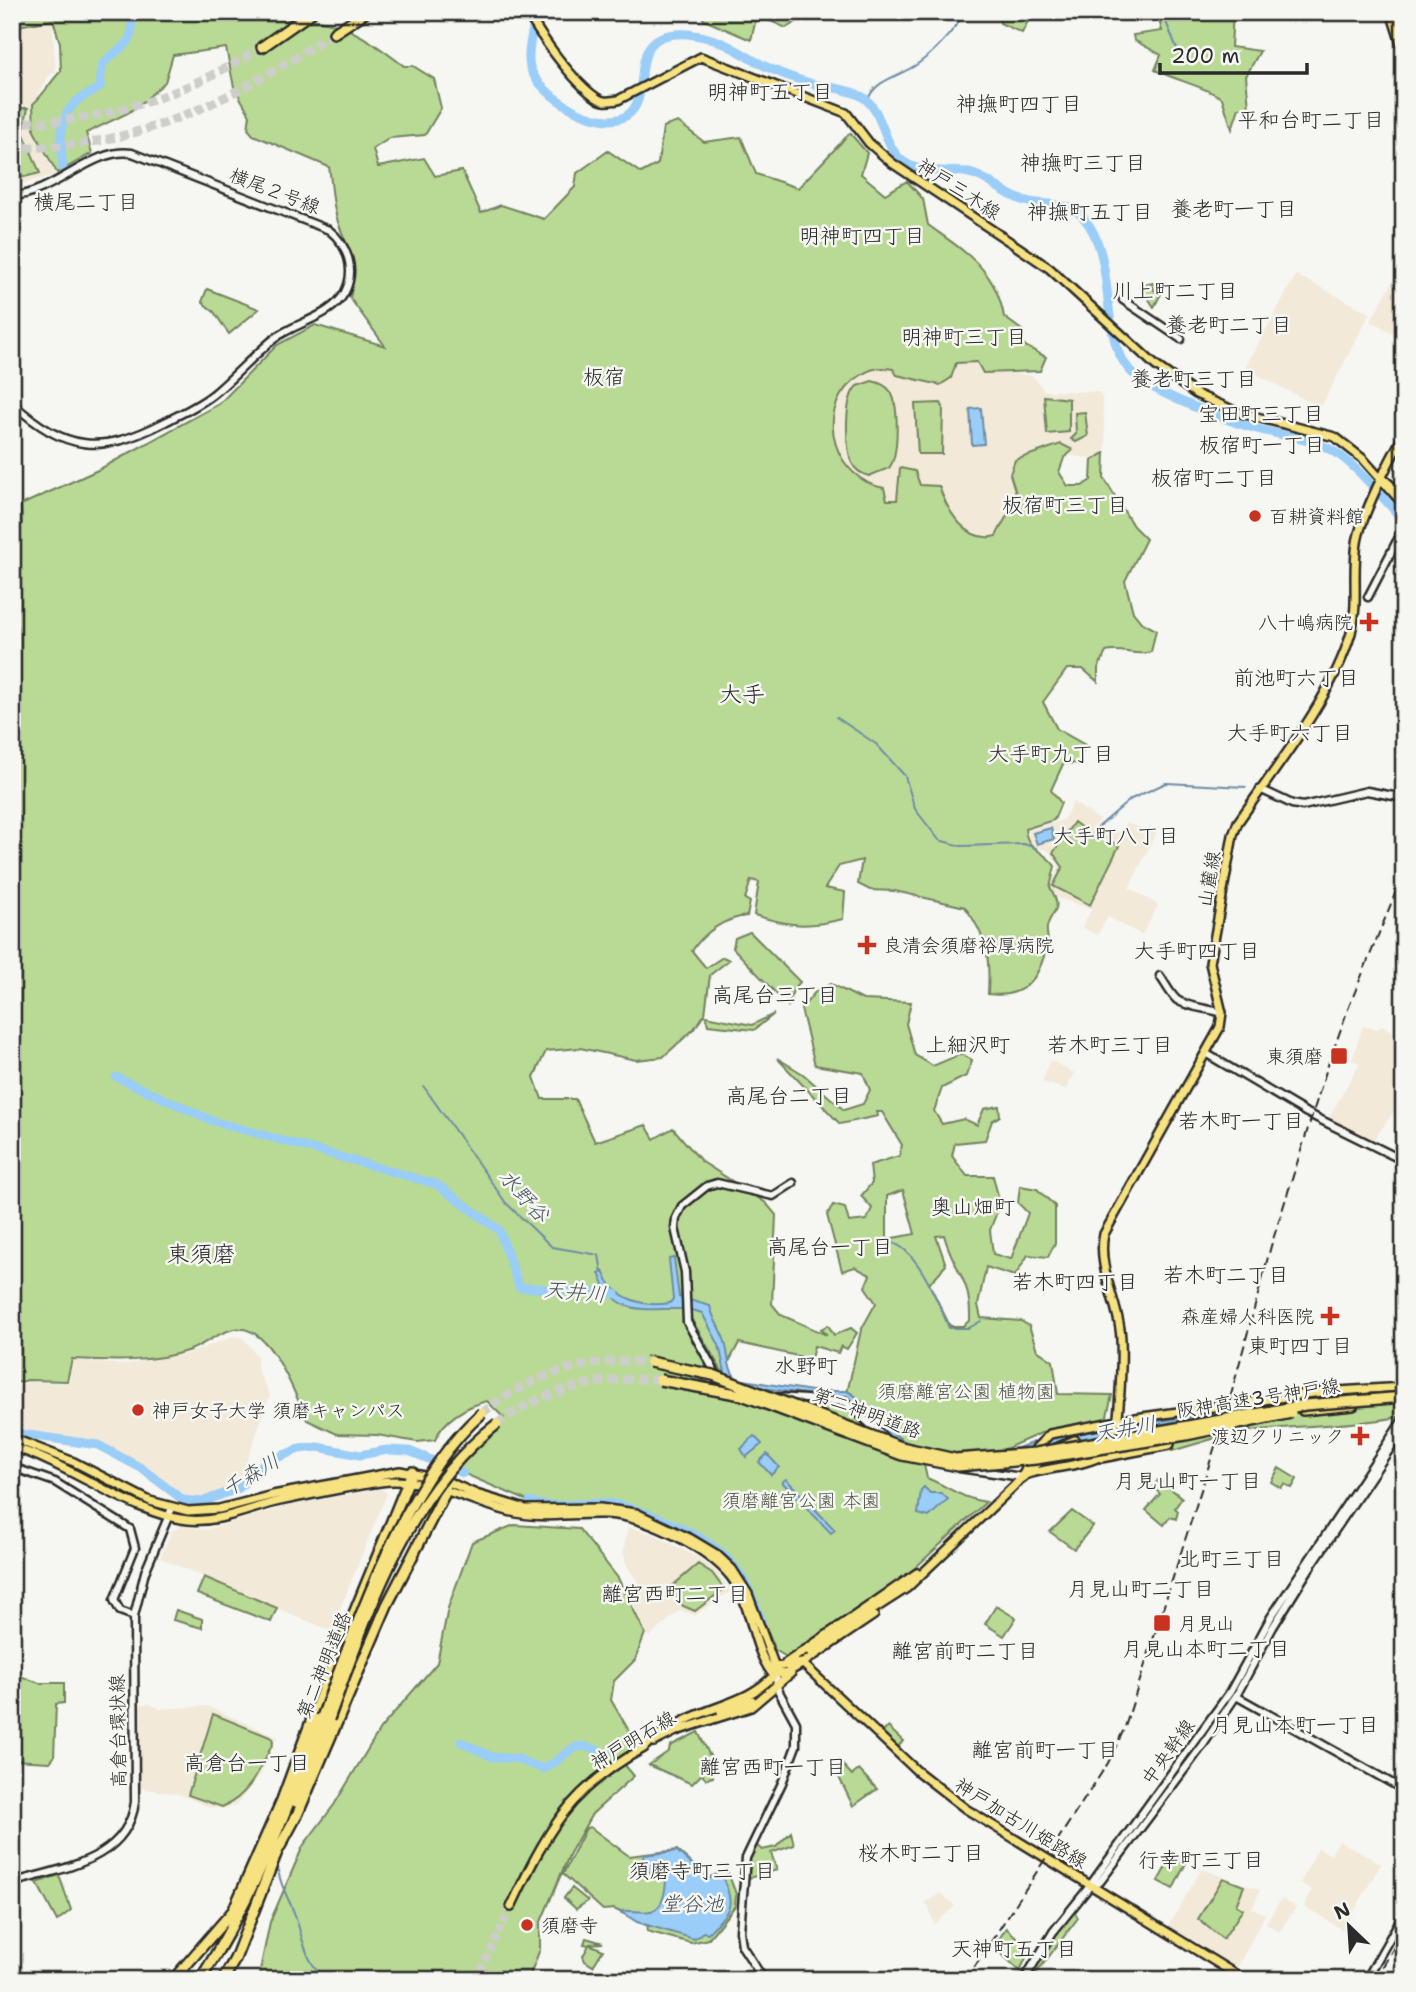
<svg xmlns="http://www.w3.org/2000/svg" width="1416" height="1992" font-family="'Shantell Sans','Klee One',sans-serif">
<rect width="100%" height="100%" fill="#f6f6f2"/>
<filter id="ink" filterUnits="userSpaceOnUse"><feTurbulence type="fractalNoise" baseFrequency=".0143" numOctaves="2"/><feDisplacementMap in="SourceGraphic" scale="14" xChannelSelector="R" yChannelSelector="G"/><feConvolveMatrix kernelMatrix="1 2 1 2 8 2 1 2 1" color-interpolation-filters="sRGB"/></filter>
<g filter="url(#ink)">
<path fill="#f2e9d8" d="M52 22 56 72 49 75 39 94 32 111 31 125 55 175 12 186V29Z
M1400 268H1404V339L1371 321Z
M1296 275 1370 313 1322 405 1317 406 1245 368Z
M977 355 986 370 1032 376 1045 391 1099 392 1102 398 1106 448 1098 459 1043 452 1022 497 996 538 981 539 936 507H882L829 450 832 392 860 366Z
M1073 802 1100 820 1092 828 1097 835 1109 829 1119 833 1126 823 1156 833 1129 888 1158 905 1142 935 1108 917 1097 935 1082 927 1092 909 1058 898 1050 887 1059 866 1049 851 1036 847 1030 840 1028 830 1063 820Z
M1363 1026 1377 1029 1383 1026 1404 1040V1097L1373 1141 1328 1119 1360 1063 1352 1060Z
M1050 1060 1074 1073 1066 1089 1042 1082Z
M234 1336 243 1338 257 1356V1369L270 1395 238 1486 206 1498 186 1496 143 1466 99 1443 22 1432 12 1425V1391L28 1382 69 1383 73 1360 121 1365 188 1354Z
M381 1489 387 1493 331 1631 160 1558 172 1531 181 1526 205 1530 295 1504Z
M628 1527 655 1535 700 1559 715 1570 731 1591 695 1615 680 1610 649 1637 632 1601 642 1589 627 1565 623 1553Z
M140 1704H150L160 1709 207 1706 277 1737 260 1775 236 1805 223 1809 208 1807 179 1794 140 1788Z
M1339 1841 1381 1864 1343 1930 1304 1906 1312 1890 1300 1883 1318 1848 1331 1855Z
M1202 1869 1260 1890 1252 1908 1265 1914 1236 1970 1167 1928Z
M941 1893 955 1906 935 1924 926 1902Z
M1281 1899 1296 1907 1279 1932 1266 1923Z"/>
<path fill="#b9da94" stroke="#728260" stroke-width="2" fill-rule="evenodd" d="M12 12H242C264 23 289 16 312 19 351 25 374 43 404 66H413L434 79 441 108 425 135 390 138 373 149 378 167 424 158 435 176 462 171 481 213 501 205 544 219 575 187 577 173 608 151 641 173 658 164 663 127 678 122 704 142 741 137 756 174 798 188 850 133 867 153 861 174 885 194 907 181 923 199 928 225C965 252 996 269 1004 317L1023 331V345L1046 357 1040 371 983 373 977 362 956 363 951 378 940 385 897 375 893 369C875 366 867 370 853 381 814 414 835 479 884 488L887 500H897L900 468 915 471 920 485 939 486C947 510 966 544 996 536L1017 497 1010 474 1015 460 1061 444 1073 450 1064 458 1059 472 1068 486H1082L1091 480 1092 460 1105 453 1104 478 1133 526 1146 539 1125 581 1133 612 1141 622 1156 630 1151 652C1137 657 1122 648 1106 652L1098 668V682L1083 669H1067L1043 702 1057 729 1085 745 1079 763 1063 764 1051 790 1061 803 1054 820 1025 829C1027 851 1044 850 1055 866L1050 887C1064 913 1052 907 1047 927 1046 933 1049 939 1047 944 1040 979 1024 999 988 994 990 956 988 939 965 907L895 891 870 890 858 884 862 860 839 866 825 888 845 892 843 919C807 928 789 926 754 915L759 882 751 880 745 899 750 902 747 916C725 918 704 932 692 951L706 968 723 957 729 960 710 975 705 1014 693 1030 663 1057 636 1060 580 1048 546 1051 534 1077 542 1099H575L595 1142 646 1125 654 1139 673 1128 701 1161 766 1203 776 1215 772 1304 781 1315 827 1335 821 1329 828 1325 834 1335 851 1328 857 1333 847 1349 841 1346 838 1353 814 1346 811 1359 739 1343 723 1373 692 1320 683 1322 708 1368 645 1356 719 1387 765 1401 848 1407 885 1451 924 1465 927 1478C951 1488 960 1498 986 1502L901 1581 787 1657 775 1650 755 1598 741 1575 714 1549 638 1510 602 1503 537 1505 451 1468 504 1418 487 1401C466 1406 443 1420 435 1440L417 1442 377 1435 337 1434 307 1420C295 1395 270 1322 234 1329 218 1332 204 1345 190 1350 153 1363 111 1361 72 1359L67 1381 28 1380 12 1384V526L22 523 21 505 100 469 219 404 277 345 315 325 385 346 350 298C359 259 350 256 338 222 332 205 332 184 329 167L253 135 248 129 250 115 234 87 226 48 173 55 165 82 144 101 128 113 86 133 92 153 57 173 34 131 33 104C45 93 50 82 61 71L60 43 53 20 12 27Z
M700 12H813L786 28 757 15 751 40 704 20Z
M998 12H1039L1030 17 1022 33 1000 23Z
M1157 12H1233L1231 47 1260 51 1246 76 1249 107 1239 108 1232 129 1222 98C1201 85 1178 81 1155 70L1161 55 1134 40 1133 35 1162 31Z
M12 108H28L23 132 40 173 12 180Z
M1153 283 1154 290 1161 294 1154 307 1140 286Z
M207 289 259 309 229 334 214 312 202 302Z
M872 381C880 383 886 385 891 392 899 406 899 456 889 468L869 476C862 474 855 470 852 463 845 446 844 398 857 386Z
M1044 396 1069 399V432L1047 434Z
M941 403 943 407 942 454H918L915 404Z
M1085 412 1088 436 1076 442 1071 439 1076 434 1075 413Z
M1074 822 1095 838 1102 836 1119 846 1090 905 1053 886 1063 867 1053 853Z
M750 932 800 982 793 990 788 1006 733 948 735 938Z
M831 984 863 1000 911 1002 906 1024 915 1055 933 1066 961 1054 972 1060 966 1076 942 1088 934 1111 942 1124 964 1119 977 1125 984 1109 999 1106 1000 1116 992 1121 985 1140 955 1143 952 1156 967 1176H993L1000 1204 990 1230 993 1254 1011 1259 1028 1213 1018 1203 1020 1186 1037 1189 1055 1206V1243L1048 1257 1028 1255 1015 1276 986 1267 978 1305 981 1318 1021 1321 1029 1326 1037 1350 1053 1361 1058 1394 1112 1395 1106 1420 1048 1430 996 1453 978 1455 931 1452 890 1437 852 1399 846 1398 861 1330 876 1303 865 1287 870 1275 855 1267 842 1271 827 1215 833 1205 845 1208 849 1222 867 1220 872 1208 861 1196 872 1183 870 1165 899 1156 902 1145 882 1112H877L878 1116 840 1124 777 1058 803 1074 844 1110 863 1104 870 1090 863 1073 815 1065 801 1009 816 991ZM903 1190 915 1234 887 1239V1196ZM944 1235C954 1272 971 1277 970 1320L963 1326H950L929 1284 946 1265 936 1236Z
M774 1014 754 1030 708 1025 706 1016 752 1025Z
M1404 1400 1399 1417C1341 1428 1281 1424 1223 1435L1228 1419Z
M1220 1421 1216 1438 1172 1451 1169 1441Z
M1279 1468 1297 1479 1292 1488 1284 1484 1281 1488 1271 1482Z
M1159 1479 1182 1498 1175 1508 1178 1511 1176 1519 1170 1517 1164 1525 1146 1510 1160 1494 1153 1487Z
M1072 1511 1093 1526 1074 1549 1050 1532Z
M514 1525 579 1529 618 1578 645 1633 635 1660 614 1681 611 1700 632 1736 629 1751 619 1758 634 1776 592 1814 570 1853 540 1924V1949L528 1980H258L270 1922 303 1846 334 1805 380 1729 437 1663 448 1608 472 1542Z
M698 1564 712 1573 724 1589 695 1611 683 1606 670 1588Z
M204 1577 277 1608 271 1622 197 1594Z
M996 1606 1016 1618 1004 1636 985 1624Z
M176 1610 202 1619V1628L173 1620Z
M12 1673 39 1683H64V1703L56 1704 54 1757 50 1762 12 1760Z
M1227 1702 1206 1738 1130 1837 1119 1848Z
M213 1714 272 1738 273 1743C261 1767 249 1797 222 1807L188 1795Z
M888 1727 903 1741 898 1747 882 1733Z
M698 1732 712 1760 713 1777 706 1779 702 1774 692 1784 649 1765 669 1751 670 1746Z
M839 1761 852 1775 859 1770 877 1789 853 1806 833 1765Z
M590 1827 629 1856 677 1850 708 1878 727 1870 736 1894 735 1906 708 1939 691 1943 647 1931 648 1926 614 1909 603 1910 563 1874 586 1828Z
M791 1832 794 1845 771 1853 777 1870 749 1878V1860L756 1845 762 1850 776 1847Z
M1172 1856 1186 1863 1173 1889 1158 1881Z
M59 1875 71 1910 57 1921 37 1883Z
M1223 1878 1244 1886 1236 1905 1243 1909 1223 1939 1198 1919Z
M572 1888 588 1901 576 1909 564 1898Z
M1073 1909 1078 1918 1031 1980 1027 1977 1038 1956Z
M1006 1928 1030 1949 1020 1971 994 1947Z
M586 1938 603 1943 589 1944 603 1950 593 1966 585 1961 583 1956 589 1945 584 1944Z"/>
<path fill="#9acdf7" stroke="#6e8ca5" stroke-width="2" d="M981 408 984 444 972 445 970 409Z
M1051 828 1054 839 1037 844 1033 833Z
M674 1258 679 1297 710 1306C713 1320 721 1329 725 1342 729 1355 727 1369 737 1379L812 1391H847C864 1399 876 1420 891 1432 922 1456 969 1463 1006 1452 1020 1448 1033 1441 1048 1438L1233 1410 1337 1396 1404 1392V1399L1229 1419 1009 1460 910 1451 873 1425 847 1396H819L734 1384 726 1377 719 1345 702 1313C664 1299 620 1330 599 1273L603 1271C613 1298 643 1308 670 1303L673 1299 669 1259Z
M754 1436 762 1444 746 1457 741 1449Z
M767 1454 779 1467 771 1475 759 1462Z
M786 1479 835 1530 831 1533 782 1482Z
M924 1487 930 1493H941L948 1499 929 1517 918 1514 921 1490Z
M677 1851 708 1879 721 1873C735 1907 733 1907 708 1933L703 1932 694 1939 637 1922 620 1911C644 1909 663 1923 666 1881L640 1867 644 1855Z"/>
<g fill="none" stroke-linecap="round" stroke-linejoin="round">
<path stroke="#6e8ca5" stroke-width="2" d="M1162 12 1180 56
M868 100C874 80 900 76 916 65 934 53 954 31 965 12
M836 717 876 744 905 776 915 809 939 840 961 846 1024 844 1036 848
M1096 829 1131 799 1166 783 1246 787
M424 1087 506 1203 552 1247 599 1255 602 1273
M888 1242C916 1244 939 1304 949 1328H969L981 1321
M278 1870C281 1888 289 1899 295 1915 303 1937 307 1979 338 1979 344 1979 351 1974 358 1972L363 1980"/>
<path stroke="#9acdf7" stroke-width="9" d="M536 12C534 28 526 52 530 67 539 96 599 132 626 116 658 97 619 29 688 34 706 36 725 43 740 52 763 67 787 77 813 84 830 88 846 88 861 96 884 109 882 146 904 162 920 174 945 170 964 172 986 175 1000 192 1019 199 1040 208 1066 198 1083 217 1121 260 1094 344 1137 377 1161 396 1221 418 1250 427 1276 435 1304 437 1328 448 1354 461 1384 500 1404 521
M63 169C60 143 56 115 81 98 87 94 93 93 100 87L102 65C118 46 140 45 129 12
M116 1077 213 1121 436 1184 499 1230 519 1287 615 1294
M12 1427 21 1434 98 1445 141 1468 183 1500 202 1502 239 1488 264 1463 299 1449 318 1447 360 1455 387 1450 409 1451 463 1473
M530 1502C553 1509 580 1502 605 1503 639 1506 706 1535 730 1561 746 1579 754 1600 762 1622
M461 1742 492 1757 519 1759
M522 1761 544 1769C576 1751 568 1737 607 1754"/>
<path stroke="#cdcdca" stroke-width="7" stroke-dasharray="7 3.5" stroke-linecap="butt" d="M792 1665 809 1651
M752 1700 781 1675
M476 1980 511 1907"/>
<path stroke="#cdcdca" stroke-width="9" stroke-dasharray="9 4.5" stroke-linecap="butt" d="M12 122C103 125 186 94 262 47
M12 147C136 152 234 98 334 33
M482 1413C532 1374 586 1357 650 1362
M497 1424C547 1388 599 1376 660 1380"/>
<g stroke="#2b2b2b" stroke-width="11">
<path id="tertiary" d="M12 196C55 194 92 147 132 153L329 230C348 245 356 270 345 292 332 317 296 322 275 338 254 355 236 375 216 392 201 405 182 413 165 422 101 455 66 452 12 403
M1123 300 1181 339
M1368 597 1403 529
M1260 789 1292 804 1303 806 1367 791 1404 798
M1160 976C1165 983 1170 994 1177 1000 1189 1008 1208 1008 1222 1013
M1207 1054 1305 1112 1404 1161
M732 1390 723 1386 687 1322 685 1272 675 1228 676 1218 682 1206 707 1186 717 1183 773 1196 793 1183
M778 1397 846 1402 885 1438
M12 1467 55 1482 130 1529 135 1548 114 1600 120 1611 134 1616
M959 1468 1022 1477
M1236 1696 1404 1790
M12 1883C60 1868 127 1862 135 1802L134 1616 145 1572 172 1508
M1090 1886 1100 1882 1203 1745 1236 1696 1273 1627 1311 1566 1404 1428
M764 1980 742 1946 740 1931 746 1858 782 1783 796 1746V1723L778 1690 775 1672
M1024 1980 1053 1932 1086 1891 1230 1692 1271 1617 1404 1418
M1366 1980 1404 1913
M1397 1980 1404 1968"/>
</g>
<g stroke="#2b2b2b" stroke-width="12">
<path id="primary" d="M527 12C541 37 573 82 597 98 604 103 610 101 618 100L701 57 846 113 869 143 892 163 1049 268 1156 366 1196 394 1237 412 1335 437 1363 459 1404 505
M1391 12 1404 53
M1386 481 1404 497
M12 1438 74 1462 150 1501 188 1511 219 1509 273 1495 400 1471 444 1480 476 1494 526 1509 600 1508 636 1513 691 1539 716 1554 732 1569 748 1594 775 1667 802 1663 917 1771 966 1809 1245 1980
M1113 1442C1120 1426 1123 1348 1120 1329 1116 1299 1097 1265 1104 1234L1220 1027 1222 1013 1210 963 1233 835 1238 822C1276 767 1332 698 1351 633 1359 603 1352 574 1357 543 1361 516 1390 459 1404 435
M12 1447C69 1463 134 1515 188 1520 220 1523 249 1508 280 1501 313 1494 347 1487 380 1482 424 1476 466 1500 508 1511 540 1520 570 1513 603 1514 640 1514 700 1544 726 1571 753 1599 749 1641 771 1672L785 1674 802 1664
M1025 1475C1048 1467 1088 1466 1104 1454
M809 1651 907 1588 1014 1486 1022 1477 1036 1448 1050 1434 1128 1419 1321 1392 1404 1387
M786 1663 917 1573
M800 1665 874 1615
M721 1712 752 1700
M676 1731 751 1707 791 1673
M654 1742 678 1730
M640 1750C655 1738 668 1728 686 1720 719 1704 752 1701 777 1672
M511 1907C546 1833 568 1789 644 1748"/>
</g>
<g stroke="#2b2b2b" stroke-width="14">
<path id="motorway" d="M334 33 366 12
M262 47 312 12
M1303 1410 1353 1405
M1056 1449 1075 1441
M1101 1457 1169 1444
M1022 1477 1044 1456
M296 1802 329 1719
M278 1850 298 1813 387 1605 446 1491 444 1480
M173 1980 233 1911 282 1800 323 1689 412 1472
M200 1980C253 1898 288 1808 322 1717
M223 1980 235 1959 280 1844"/>
</g>
<use href="#tertiary" stroke="#f6f6f2" stroke-width="6"/>
<use href="#primary" stroke="#f6e281" stroke-width="7"/>
<use href="#motorway" stroke="#f6e281" stroke-width="9"/>
<path stroke="#2b2b2b" stroke-width="2" stroke-dasharray="10 5" stroke-linecap="butt" d="M966 1980 1108 1763 1125 1727 1228 1406 1271 1246 1327 1068 1348 1009 1404 872
M1375 1980 1404 1930"/>
<g stroke="#2b2b2b" stroke-width="14" stroke-linecap="butt">
<path id="motorway-bridge" d="M650 1362 713 1375 901 1447 955 1459 1036 1453 1305 1405 1404 1397
M660 1380 742 1395 902 1455 958 1466 1036 1459 1186 1435 1291 1413
M322 1717C358 1622 405 1480 482 1413
M329 1719C367 1615 406 1493 497 1424"/>
</g>
<use href="#motorway-bridge" stroke="#f6e281" stroke-width="9"/>
</g>
</g>
<g fill="#c8321e" stroke="#f6f6f2" stroke-width="2.5">
<circle cx="1255" cy="516" r="7"/>
<path d="M1365.5 611.5h7v7h7v7h-7v7h-7v-7h-7v-7h7z"/>
<path d="M863.5 934.5h7v7h7v7h-7v7h-7v-7h-7v-7h7z"/>
<rect x="1330" y="1047" width="18" height="18" rx="3.5"/>
<path d="M1326.5 1305.5h7v7h7v7h-7v7h-7v-7h-7v-7h7z"/>
<circle cx="138" cy="1410" r="7"/>
<path d="M1356.5 1425.5h7v7h7v7h-7v7h-7v-7h-7v-7h7z"/>
<rect x="1153" y="1614" width="18" height="18" rx="3.5"/>
<circle cx="527" cy="1925" r="7"/>
</g>
<g text-anchor="middle" dominant-baseline="central" stroke-width="5" stroke-linejoin="round" paint-order="stroke">
<g font-size="19" fill="#2b2b2b" stroke="#f6f6f2">
<text transform="translate(959 189) rotate(33)">神戸三木線</text>
<text transform="translate(275 191) rotate(21)">横尾２号線</text>
<text transform="translate(1209 879) rotate(-80)">山麓線</text>
<text transform="translate(1258 1398) rotate(-9)">阪神高速3号神戸線</text>
<text transform="translate(867 1413) rotate(20)">第二神明道路</text>
<text transform="translate(324 1665) rotate(-68)">第二神明道路</text>
<text transform="translate(118 1731) rotate(-91)">高倉台環状線</text>
<text transform="translate(633 1740) rotate(-31)">神戸明石線</text>
<text transform="translate(1168 1752) rotate(-54)">中央幹線</text>
<text transform="translate(1021 1823) rotate(32)">神戸加古川姫路線</text>
</g>
<g font-size="19" fill="#2b2b2b" stroke="#f6f6f2" text-anchor="start">
<text x="1269" y="516">百耕資料館</text>
<text x="1353" y="622" text-anchor="end">八十嶋病院</text>
<text x="883" y="945">良清会須磨裕厚病院</text>
<text x="1323" y="1056" text-anchor="end">東須磨</text>
<text x="1314" y="1316" text-anchor="end">森産婦人科医院</text>
<text x="152" y="1410">神戸女子大学 須磨キャンパス</text>
<text x="1344" y="1436" text-anchor="end">渡辺クリニック</text>
<text x="1178" y="1623">月見山</text>
<text x="541" y="1925">須磨寺</text>
</g>
<g font-size="19" fill="#4e5745" stroke="#f6f6f2">
<text x="966" y="1391">須磨離宮公園 植物園</text>
<text x="801" y="1500">須磨離宮公園 本園</text>
</g>
<g font-size="21" fill="#2b2b2b" stroke="#f6f6f2">
<text x="770" y="92">明神町五丁目</text>
<text x="1019" y="104">神撫町四丁目</text>
<text x="1311" y="120">平和台町二丁目</text>
<text x="1083" y="163">神撫町三丁目</text>
<text x="86" y="202">横尾二丁目</text>
<text x="1234" y="209">養老町一丁目</text>
<text x="1090" y="212">神撫町五丁目</text>
<text x="862" y="236">明神町四丁目</text>
<text x="1175" y="291">川上町二丁目</text>
<text x="1229" y="325">養老町二丁目</text>
<text x="964" y="337">明神町三丁目</text>
<text x="604" y="377">板宿</text>
<text x="1194" y="379">養老町三丁目</text>
<text x="1261" y="414">宝田町三丁目</text>
<text x="1262" y="445">板宿町一丁目</text>
<text x="1214" y="478">板宿町二丁目</text>
<text x="1065" y="505">板宿町三丁目</text>
<text x="1296" y="678">前池町六丁目</text>
<text x="1290" y="733">大手町六丁目</text>
<text x="1051" y="754">大手町九丁目</text>
<text x="1116" y="836">大手町八丁目</text>
<text x="1197" y="951">大手町四丁目</text>
<text x="775" y="995">高尾台三丁目</text>
<text x="968" y="1045">上細沢町</text>
<text x="1110" y="1045">若木町三丁目</text>
<text x="789" y="1096">高尾台二丁目</text>
<text x="1241" y="1121">若木町一丁目</text>
<text x="973" y="1207">奥山畑町</text>
<text x="830" y="1247">高尾台一丁目</text>
<text x="1226" y="1275">若木町二丁目</text>
<text x="1075" y="1282">若木町四丁目</text>
<text x="1300" y="1346">東町四丁目</text>
<text x="806" y="1366">水野町</text>
<text x="1188" y="1481">月見山町一丁目</text>
<text x="1232" y="1559">北町三丁目</text>
<text x="1141" y="1589">月見山町二丁目</text>
<text x="675" y="1594">離宮西町二丁目</text>
<text x="1206" y="1649">月見山本町二丁目</text>
<text x="965" y="1651">離宮前町二丁目</text>
<text x="1295" y="1725">月見山本町一丁目</text>
<text x="1045" y="1750">離宮前町一丁目</text>
<text x="247" y="1763">高倉台一丁目</text>
<text x="773" y="1767">離宮西町一丁目</text>
<text x="921" y="1853">桜木町二丁目</text>
<text x="1201" y="1860">行幸町三丁目</text>
<text x="702" y="1871">須磨寺町三丁目</text>
<text x="1014" y="1949">天神町五丁目</text>
</g>
<g font-size="21" font-style="italic" fill="#47545e" stroke="#f6f6f2">
<text transform="translate(524 1196) rotate(48)">水野谷</text>
<text transform="translate(575 1292) rotate(5)">天井川</text>
<text transform="translate(1125 1429) rotate(-10)">天井川</text>
<text transform="translate(251 1475) rotate(-31)">千森川</text>
<text x="692" y="1904">堂谷池</text>
</g>
<g font-size="23" fill="#2b2b2b" stroke="#f6f6f2">
<text x="742" y="694">大手</text>
<text x="201" y="1254">東須磨</text>
</g>
</g>
<rect width="1416" height="1992" fill="none" stroke="#f6f6f2" stroke-width="42"/>
<rect x="21" y="21" width="1374" height="1950" fill="none" stroke="#2b2b2b" stroke-width="2.5" filter="url(#ink)"/>
<g transform="translate(1349 1926) rotate(335)" stroke="#f6f6f2" stroke-width="5" paint-order="stroke">
<path d="M0-5L12 26L0 18L-12 26Z" fill="#2b2b2b"/>
<text y="-10" font-size="19" font-weight="bold" text-anchor="middle" fill="#2b2b2b">N</text>
</g>
<path d="M1160 63v10h147v-10" fill="none" stroke="#2b2b2b" stroke-width="3.5"/>
<text x="1171" y="63" font-size="21" fill="#2b2b2b" stroke="#f6f6f2" stroke-width="5" paint-order="stroke">200 m</text>
</svg>
